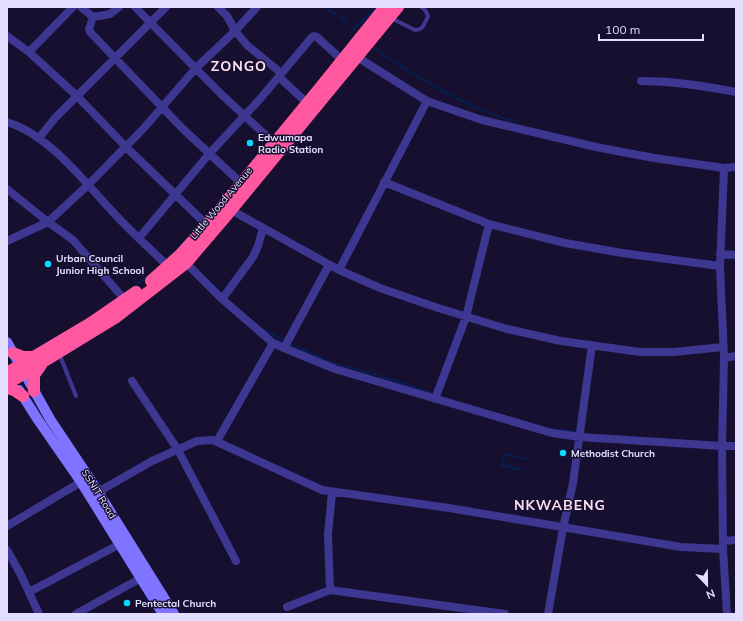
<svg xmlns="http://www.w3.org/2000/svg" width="743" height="621" font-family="Mulish,sans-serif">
<rect width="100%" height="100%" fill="#160f2f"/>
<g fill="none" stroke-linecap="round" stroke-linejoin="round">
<path stroke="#061e51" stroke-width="2" d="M323 7 342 18 346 22
M353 30 377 7
M372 47C414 75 464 107 513 121
M166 260 187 239
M213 284 223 295
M134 287 148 276
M262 329 285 341
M288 343 330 362 397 381 431 393
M552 429 578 432
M522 470 501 465 505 454 525 459"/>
<path stroke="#3e3791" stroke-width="4" d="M391 18 415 30C424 30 425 22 428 16L425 10 421 7
M59 353 76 396"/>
<path stroke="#3e3791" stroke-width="8" d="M81 7 93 17 89 29 90 32 183 129 241 183
M135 7 221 94 274 143
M218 7 227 16 235 31 248 46 281 73
M93 17 110 14 119 7
M7 36 29 52 77 96 126 147 207 225
M29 52 73 7
M357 57 427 101 482 120 596 147 654 158 724 168 736 167
M279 77 307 103
M641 81C674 81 704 86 736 92
M7 122C49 135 82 179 111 210 129 230 149 248 168 266
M39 138 55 118 166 7
M724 168 720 266 724 358 722 446 723 549 727 614
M384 182 489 224 565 243 622 253 720 266
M7 189 48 222 73 240 125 300
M231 210 339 270 380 288 435 307 507 329 561 341 640 352H674L723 347
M139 238 209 154 260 99 312 37 314 36 317 37 342 60
M7 241 48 222 88 185 144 128 195 69 235 31 257 7
M720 254 736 255
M186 263 222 299 273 343 284 348 335 369 552 433 580 437 722 446H736
M339 270 427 101
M222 299 253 257 258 246 263 228
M284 348 329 265
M724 358 736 356
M132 381 178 450 236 561
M435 399 466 317 489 224
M217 441 273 343
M98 492 152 461 197 441 213 440 322 490 449 508 681 547 723 549
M332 492 328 535 330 590 505 614
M7 526 81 482
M724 541 736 540
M7 550 20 573 39 614
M29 592 120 544
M287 607 330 590
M76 614 141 578
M548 614 563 528 573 483 592 345"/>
<path stroke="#7e74ff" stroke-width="10" d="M7 342 50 419 90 479 174 614
M19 390 38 420 81 482 163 614"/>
<path stroke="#ff58a0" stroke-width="12" d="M151 281 180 255 207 225 319 89 385 7
M13 353 23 357H35
M7 373 91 323 136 292
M7 384 115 318 186 263 226 216 398 7
M7 388 14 390 23 396
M34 391V375L41 365"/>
</g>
<g fill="#09daff" stroke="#160f2f" stroke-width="1.5">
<circle cx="250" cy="143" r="4"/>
<circle cx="48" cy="264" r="4"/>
<circle cx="563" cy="453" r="4"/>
<circle cx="127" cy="603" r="4"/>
</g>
<g text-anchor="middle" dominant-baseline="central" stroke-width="3" stroke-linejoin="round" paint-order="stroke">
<g font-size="10" font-weight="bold" fill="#e3ddff" stroke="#160f2f" text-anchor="start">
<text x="258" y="137">Edwumapa<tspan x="258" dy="12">Radio Station</tspan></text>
<text x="56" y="258">Urban Council<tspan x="56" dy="12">Junior High School</tspan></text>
<text x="571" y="453">Methodist Church</text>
<text x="135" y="603">Pentectal Church</text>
</g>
<g font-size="10" fill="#e3ddff" stroke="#160f2f">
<text transform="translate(221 203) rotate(-50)">Little Wood Avenue</text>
<text transform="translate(99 494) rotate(58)">SSNIT Road</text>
</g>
<g font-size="14" font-weight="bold" letter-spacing="1" fill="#ffdff2" stroke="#160f2f">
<text x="239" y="66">ZONGO</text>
<text x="560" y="505">NKWABENG</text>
</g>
</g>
<rect width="743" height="621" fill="none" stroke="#e3ddff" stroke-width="16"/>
<g transform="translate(707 585) rotate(158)" stroke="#160f2f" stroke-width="3" paint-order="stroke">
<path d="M0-3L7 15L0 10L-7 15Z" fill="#e3ddff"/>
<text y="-6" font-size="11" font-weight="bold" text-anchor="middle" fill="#e3ddff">N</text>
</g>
<path d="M599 34v6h104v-6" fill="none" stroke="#e3ddff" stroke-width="2"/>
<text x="605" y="34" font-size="12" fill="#e3ddff" stroke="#160f2f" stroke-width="3" paint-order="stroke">100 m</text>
</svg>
